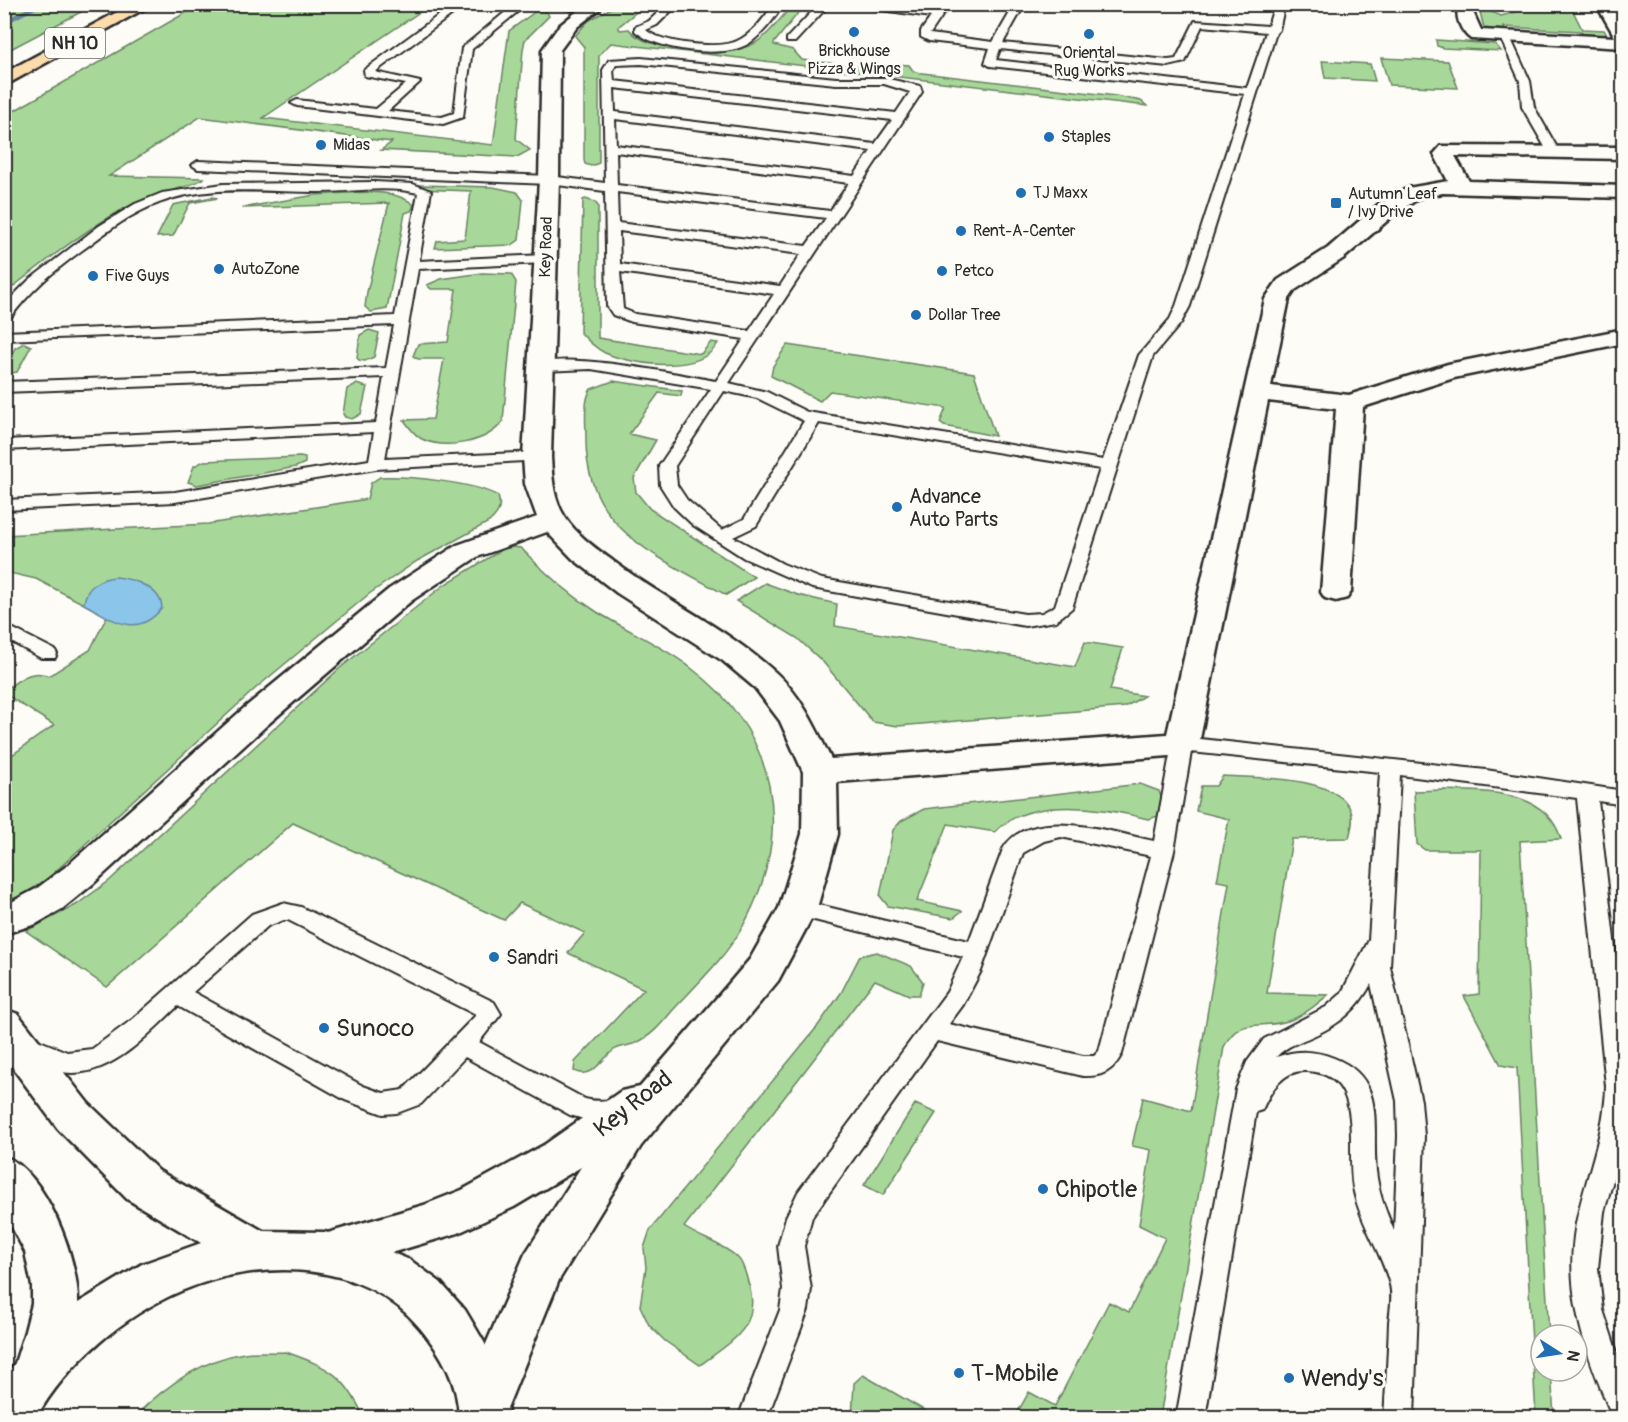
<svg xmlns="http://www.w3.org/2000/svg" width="1628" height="1422" font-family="Pangolin,sans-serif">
<rect width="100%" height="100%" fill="#fdfcf7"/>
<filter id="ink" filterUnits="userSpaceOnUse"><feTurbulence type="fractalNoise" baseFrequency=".0167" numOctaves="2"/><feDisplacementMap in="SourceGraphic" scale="12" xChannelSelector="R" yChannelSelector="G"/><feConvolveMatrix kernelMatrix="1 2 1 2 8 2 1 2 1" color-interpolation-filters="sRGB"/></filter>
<g filter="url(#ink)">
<path fill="#a7d899" stroke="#698262" stroke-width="1.5" d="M5 4H94V5L5 52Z
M201 4 430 5 263 118 493 145 509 31 536 11 547 12 549 16 525 40 523 49 516 139 530 150 517 157 381 150 392 142 200 117 109 176 204 178C194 187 153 194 135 203 89 226 46 261 5 293V116Z
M616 5H645L618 27 620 30 629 29C645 53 730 56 753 44 769 36 781 17 793 5H811L798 13 774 43V45L793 50 802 60 891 70 896 64 909 65 914 72 1116 96 1141 101 1147 106 611 43 599 55V163L591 166 585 164 584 160V47L575 36 588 21Z
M1542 5H1570L1582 29 1604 30 1607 35 1584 37 1581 31 1504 27 1506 33 1484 28 1480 12 1487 10 1501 16Z
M1436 40 1495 44 1501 51 1443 48 1437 46Z
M1381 58 1448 61 1458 88 1389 85Z
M1322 61 1370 64 1375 81 1325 78Z
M421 185 493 187 517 192 523 200 519 240 512 245 435 248 437 241 465 239 471 191 419 189Z
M315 195C344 194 391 185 414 205L411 211 405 213 387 309 371 312 365 307 367 292 389 203 242 208Z
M212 197 218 198 190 203 173 236 157 237 173 205Z
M585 199 595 202 598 206V338L701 354 711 342 718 343C701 375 633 365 605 353 595 348 587 340 580 332L583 200Z
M482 273 511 274 516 282 503 421C488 443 443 451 420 438 413 433 409 427 404 420L433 419 444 359H418L413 356 418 344 448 342 456 289H431L427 285 441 279Z
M369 330 379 333 374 357 365 361 359 360 357 358 360 335Z
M24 343 31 346 17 372 6 374 5 370 15 348Z
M787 345 974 373 995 436 944 426 940 423 946 408 830 391 820 401 771 376 773 366Z
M613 381 682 391 681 396 659 393 629 434 656 440 634 478 636 492 650 509 754 577 726 595C657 556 585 530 586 438 586 422 583 402 591 389Z
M356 384 367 387 361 414 352 419 345 417 343 414 347 389Z
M300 457 305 458V463L296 467 197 485 188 482 194 466 204 461Z
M380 477C408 476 473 482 498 496 502 508 498 514 489 522L417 561 369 594 256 688 46 880 30 892 5 903V760L54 725 5 694V690C19 680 32 668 49 676L90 650 107 616 36 579 5 572V535L208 524 367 499 371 483Z
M513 547 521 548C544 573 569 594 597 612 628 631 663 646 691 668 778 734 795 831 743 926 726 957 697 984 673 1010 662 1023 652 1036 636 1043 629 1046 620 1046 614 1050 601 1059 593 1080 574 1071L575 1062 644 989 568 953 585 933 520 903 504 920 293 823 107 987 26 931 76 905 109 881 340 668 444 585 503 549Z
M765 583 798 595 837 604 835 626 1075 667 1085 642 1123 648 1110 690 1144 696 1125 707 898 726 873 722 823 662 797 638 736 601Z
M1223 776C1254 778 1338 775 1351 811 1354 820 1351 830 1349 838L1292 839 1267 993 1328 995C1316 1005 1303 1016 1288 1021 1260 1030 1239 1015 1224 1047L1160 1417H1015L1029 1392 1055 1406 1109 1302 1129 1312 1165 1238 1139 1225 1151 1150 1132 1146 1143 1098 1191 1111 1229 883 1217 881 1229 819 1196 811 1201 786H1216Z
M1140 784 1159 791 1163 802 1162 815 1148 819C1106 808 1029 795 995 832L948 824 917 901 962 911 953 918 888 906 880 896 893 830 901 821 924 809Z
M1444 790C1487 792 1546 789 1561 839L1520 841 1549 1335H1541V1371H1551L1554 1417H1536L1517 1068 1501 1065 1464 996 1479 994 1481 850H1425L1417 844 1414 791Z
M877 952 911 966 923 982 919 995H909L875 980 684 1227C700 1238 723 1244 737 1257 743 1262 746 1274 748 1282 763 1326 731 1342 700 1365L665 1341 649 1325 640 1306 646 1268 644 1248 650 1230 817 1027 841 993 860 956Z
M915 1104 936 1113 883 1195 864 1185Z
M286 1352C330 1368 344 1374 364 1417H134C164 1387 200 1360 244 1353 257 1351 272 1353 286 1352Z
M863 1375 936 1417H852L854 1383Z"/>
<path fill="#8bc5ea" stroke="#65879e" stroke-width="1.5" d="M116 577C134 579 161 588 162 608 136 640 112 619 84 604 85 587 100 578 116 577Z"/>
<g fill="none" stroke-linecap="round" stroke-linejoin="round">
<path fill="#65879e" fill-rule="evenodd" d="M35 4H45L4 25V20Z"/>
<g stroke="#2b2b2b" stroke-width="4">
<path id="lane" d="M454 4H466L375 72 420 82 388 111 442 117 454 113 462 48 515 4H527L472 49 463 117 443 124 297 106 291 103 297 100 376 109 406 84 365 76 364 70Z
M539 4H570L594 10 589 13Z
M667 4H678L657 25 646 30C661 43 718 50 737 41 751 35 766 17 773 4H783C775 19 759 39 744 46 719 58 656 50 635 31V27L649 21Z
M819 4H830L795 42H787V38Z
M840 4H875L935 12 940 4H950L930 34 993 42 1015 4H1025L1003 43 1168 60 1176 59 1195 21 1268 26 1275 4H1285L1279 30 1276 33 1190 306 1181 323 1153 356 1072 608 1056 621 1025 626 812 588 744 558 693 525 674 507 660 485 659 466 711 389 591 369 542 371 535 367C551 348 688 376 716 381L744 339 632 322 613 315 607 306 605 191 549 184 198 169 192 165 198 161 549 176 605 183 603 70 609 60 641 58 836 78H884L920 86 922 92 729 383 767 392 807 412 1103 460 1139 355 1170 319 1176 306 1245 94 990 66 985 63 990 48 929 41 921 37V31L931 17ZM1202 26 1266 32 1247 88 996 60 1000 49 1168 66 1185 62ZM641 64 836 84H884L910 92 896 113 614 81 613 70 616 65ZM614 88 892 120 875 144 615 112ZM615 119 871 151 854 176 616 145ZM616 152 849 183 830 211 617 185ZM617 192 826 218 806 246 618 223ZM619 231 801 254 780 286 620 264ZM620 272 774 294 749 331 635 314 623 309ZM724 391 757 398 804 421 744 519 722 530 687 500 677 485 675 466ZM819 423 1100 469 1055 606 1042 613 1025 614 822 579 783 564 733 537 756 526Z
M1505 34 1510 37 1530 81 1534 107 1559 151 1557 154H1549L1522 107 1520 81 1500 37Z
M375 182 413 184 431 191 419 261 545 255 552 259 545 263 418 269 385 459 537 452 543 454 545 457 543 460 376 469 175 502 4 510V500L175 492 369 460 374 432 4 450V440L376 423 384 377 4 392V382L386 368 394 325 4 340V332L395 316 418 193C386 185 351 192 318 192 266 192 208 184 159 203 130 213 106 233 81 251 54 271 28 292 9 320L4 321V305L29 280 99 226 135 204 162 193 223 184Z
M4 624 55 650 57 654 55 658H41L4 638Z
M1182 737 1486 770 1624 791V805L1598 801 1624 1026V1141L1604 1212 1598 1268 1603 1310 1624 1374V1418H1613C1584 1350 1560 1284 1579 1210 1589 1169 1605 1129 1606 1086L1577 798 1400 775 1390 967 1421 1101 1424 1136 1414 1418H1384C1386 1386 1388 1354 1389 1322 1390 1311 1393 1296 1390 1285 1382 1253 1361 1225 1354 1192 1344 1152 1369 1073 1306 1071 1282 1070 1271 1091 1262 1110L1256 1112 1205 1418H1176L1236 1089 1247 1062 1264 1039 1326 1007 1341 994 1369 940 1380 772 1191 752 1174 851 1122 1054C1113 1071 1102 1077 1083 1076L937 1041 812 1217 804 1246 811 1289 808 1310 767 1418H738L780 1310 783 1289 778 1246 786 1217 798 1192 947 992 963 957 790 914 787 908 790 902 798 900 969 941 1003 849C1029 804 1115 833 1154 841L1172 744 1175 739ZM1061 837 1151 856 1099 1051 1094 1056H1083L949 1024 963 1005 981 971 1023 853 1044 841ZM1371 984 1397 1101 1398 1136 1394 1231C1387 1214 1380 1197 1377 1178 1369 1133 1391 1080 1334 1058 1314 1050 1297 1050 1276 1057 1286 1046 1300 1042 1313 1036 1340 1024 1357 1010 1371 984Z
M283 903 301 907 494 1002 501 1014 479 1042 585 1099C599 1103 612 1098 626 1103L629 1110 626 1117 594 1122 570 1115 465 1057 421 1104 397 1113 383 1114 345 1100 178 1006C149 1033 115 1073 72 1073 54 1073 35 1060 20 1053L16 1046 20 1039 28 1036 67 1052 92 1049 133 1019 252 914ZM284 920H288L476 1015 403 1090 383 1093 363 1086 193 992 268 926Z"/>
</g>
<g stroke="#2b2b2b" stroke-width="5">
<path id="street" d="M586 4H606L577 27 560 50 559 180 551 457C552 475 553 494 561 510 572 532 594 547 613 561 665 600 726 628 775 672 801 695 816 728 831 759L1167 734 1265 299 1278 280 1328 248 1379 204 1408 188 1448 181 1434 154 1441 146 1624 147V159L1455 156 1469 181 1624 186V198L1443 193 1421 197 1395 214 1344 258 1295 290 1289 299 1271 386 1349 395 1448 364 1624 329V343L1454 378 1363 407 1351 592 1347 598 1336 601 1325 598 1321 592 1336 409 1268 401 1199 744 1194 752 1182 755 837 782 838 834 817 908 778 981 641 1146 559 1280 503 1418H465L460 1404 525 1254 581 1167 514 1207 458 1233 330 1271 314 1265 307 1251 314 1237 424 1205 462 1190 544 1145 621 1091 640 1087 750 959 779 908 802 834 803 772 780 721 755 688 723 661 617 593 573 559 547 532 477 557 411 601 267 725 94 883 62 909 36 924 4 934V906L36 889 68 865 243 709 389 589 457 545 537 517 525 484 523 457 539 180 542 50 559 26Z
M1459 4H1481L1473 12 1481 30 1615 37 1596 4H1613L1624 22V48L1471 39C1461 32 1454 16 1459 4Z"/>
</g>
<g stroke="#2b2b2b" stroke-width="5">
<path id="secondary" d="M4 1009 18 1014 88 1103 159 1171 263 1231 324 1232 360 1240 410 1260 440 1282 465 1310 484 1342 502 1381 509 1418H459C458 1382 442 1355 420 1328 364 1259 259 1258 181 1291 124 1315 66 1364 36 1418H4V1379L15 1363 25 1331 32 1304V1286L25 1252 4 1212V1156C46 1171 79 1261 78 1303L142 1264 201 1243 127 1199 58 1129 4 1056Z"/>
</g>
<g stroke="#2b2b2b" stroke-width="5">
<path id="highway" d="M132 4H153L4 86V73Z"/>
</g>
<use href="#lane" fill="#fdfcf7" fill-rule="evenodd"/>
<use href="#street" fill="#fdfcf7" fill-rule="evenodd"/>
<use href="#secondary" fill="#fdfcf7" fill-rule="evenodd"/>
<use href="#highway" fill="#fddcac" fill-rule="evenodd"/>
</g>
</g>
<g fill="#1f6fb2" stroke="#fdfcf7" stroke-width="2">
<circle cx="854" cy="32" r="6"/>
<circle cx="1089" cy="34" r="6"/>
<circle cx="1049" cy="137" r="6"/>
<circle cx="321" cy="145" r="6"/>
<circle cx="1021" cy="193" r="6"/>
<rect x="1330" y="197" width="12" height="12" rx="3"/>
<circle cx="961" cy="231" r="6"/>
<circle cx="219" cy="269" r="6"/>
<circle cx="942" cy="271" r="6"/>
<circle cx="93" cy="276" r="6"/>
<circle cx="916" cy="315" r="6"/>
<circle cx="897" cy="507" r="6"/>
<circle cx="494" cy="957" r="6"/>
<circle cx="324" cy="1028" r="6"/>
<circle cx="1043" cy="1189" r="6"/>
<circle cx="959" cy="1373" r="6"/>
<circle cx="1289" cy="1378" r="6"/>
</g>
<g text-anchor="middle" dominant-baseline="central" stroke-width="6" stroke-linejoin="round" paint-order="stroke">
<g font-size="16" fill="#2b2b2b" stroke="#fdfcf7" text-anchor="start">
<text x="854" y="51" text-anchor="middle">Brickhouse<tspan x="854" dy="18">Pizza &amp; Wings</tspan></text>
<text x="1089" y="53" text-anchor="middle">Oriental<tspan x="1089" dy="18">Rug Works</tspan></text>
<text x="1061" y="137">Staples</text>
<text x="333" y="145">Midas</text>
<text x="1033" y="193">TJ Maxx</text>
<text x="1348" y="194">Autumn Leaf<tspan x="1348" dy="18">/ Ivy Drive</tspan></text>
<text x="973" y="231">Rent-A-Center</text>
<text x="231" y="269">AutoZone</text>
<text x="954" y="271">Petco</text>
<text x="105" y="276">Five Guys</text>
<text x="928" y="315">Dollar Tree</text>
</g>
<g font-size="16" fill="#2b2b2b" stroke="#fdfcf7">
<text transform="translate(546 247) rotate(-88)">Key Road</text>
</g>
<rect fill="#fdfcf7" stroke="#6a6a68" stroke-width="1.5" x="45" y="28" width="60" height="30" rx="4.5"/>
<g font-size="18" font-weight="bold" fill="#2b2b2b">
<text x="75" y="43">NH 10</text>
</g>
<g font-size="20" fill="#2b2b2b" stroke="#fdfcf7" text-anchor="start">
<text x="909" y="496">Advance<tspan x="909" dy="23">Auto Parts</tspan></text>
<text x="506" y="957">Sandri</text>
</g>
<g font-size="24" fill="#2b2b2b" stroke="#fdfcf7" text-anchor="start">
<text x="336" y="1028">Sunoco</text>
<text x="1055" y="1189">Chipotle</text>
<text x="971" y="1373">T-Mobile</text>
<text x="1301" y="1378">Wendy's</text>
</g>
<g font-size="24" fill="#2b2b2b" stroke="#fdfcf7">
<text transform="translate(633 1104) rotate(-38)">Key Road</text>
</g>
</g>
<rect width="1628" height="1422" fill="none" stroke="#fdfcf7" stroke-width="24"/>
<rect x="12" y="12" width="1604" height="1398" fill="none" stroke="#2b2b2b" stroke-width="2" filter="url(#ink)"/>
<g transform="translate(1559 1353) rotate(102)"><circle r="28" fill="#fdfcf7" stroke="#a9a8a5" stroke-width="1.5"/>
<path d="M0-4.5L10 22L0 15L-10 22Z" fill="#1f6fb2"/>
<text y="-9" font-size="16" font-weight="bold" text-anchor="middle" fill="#2b2b2b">N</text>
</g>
</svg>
